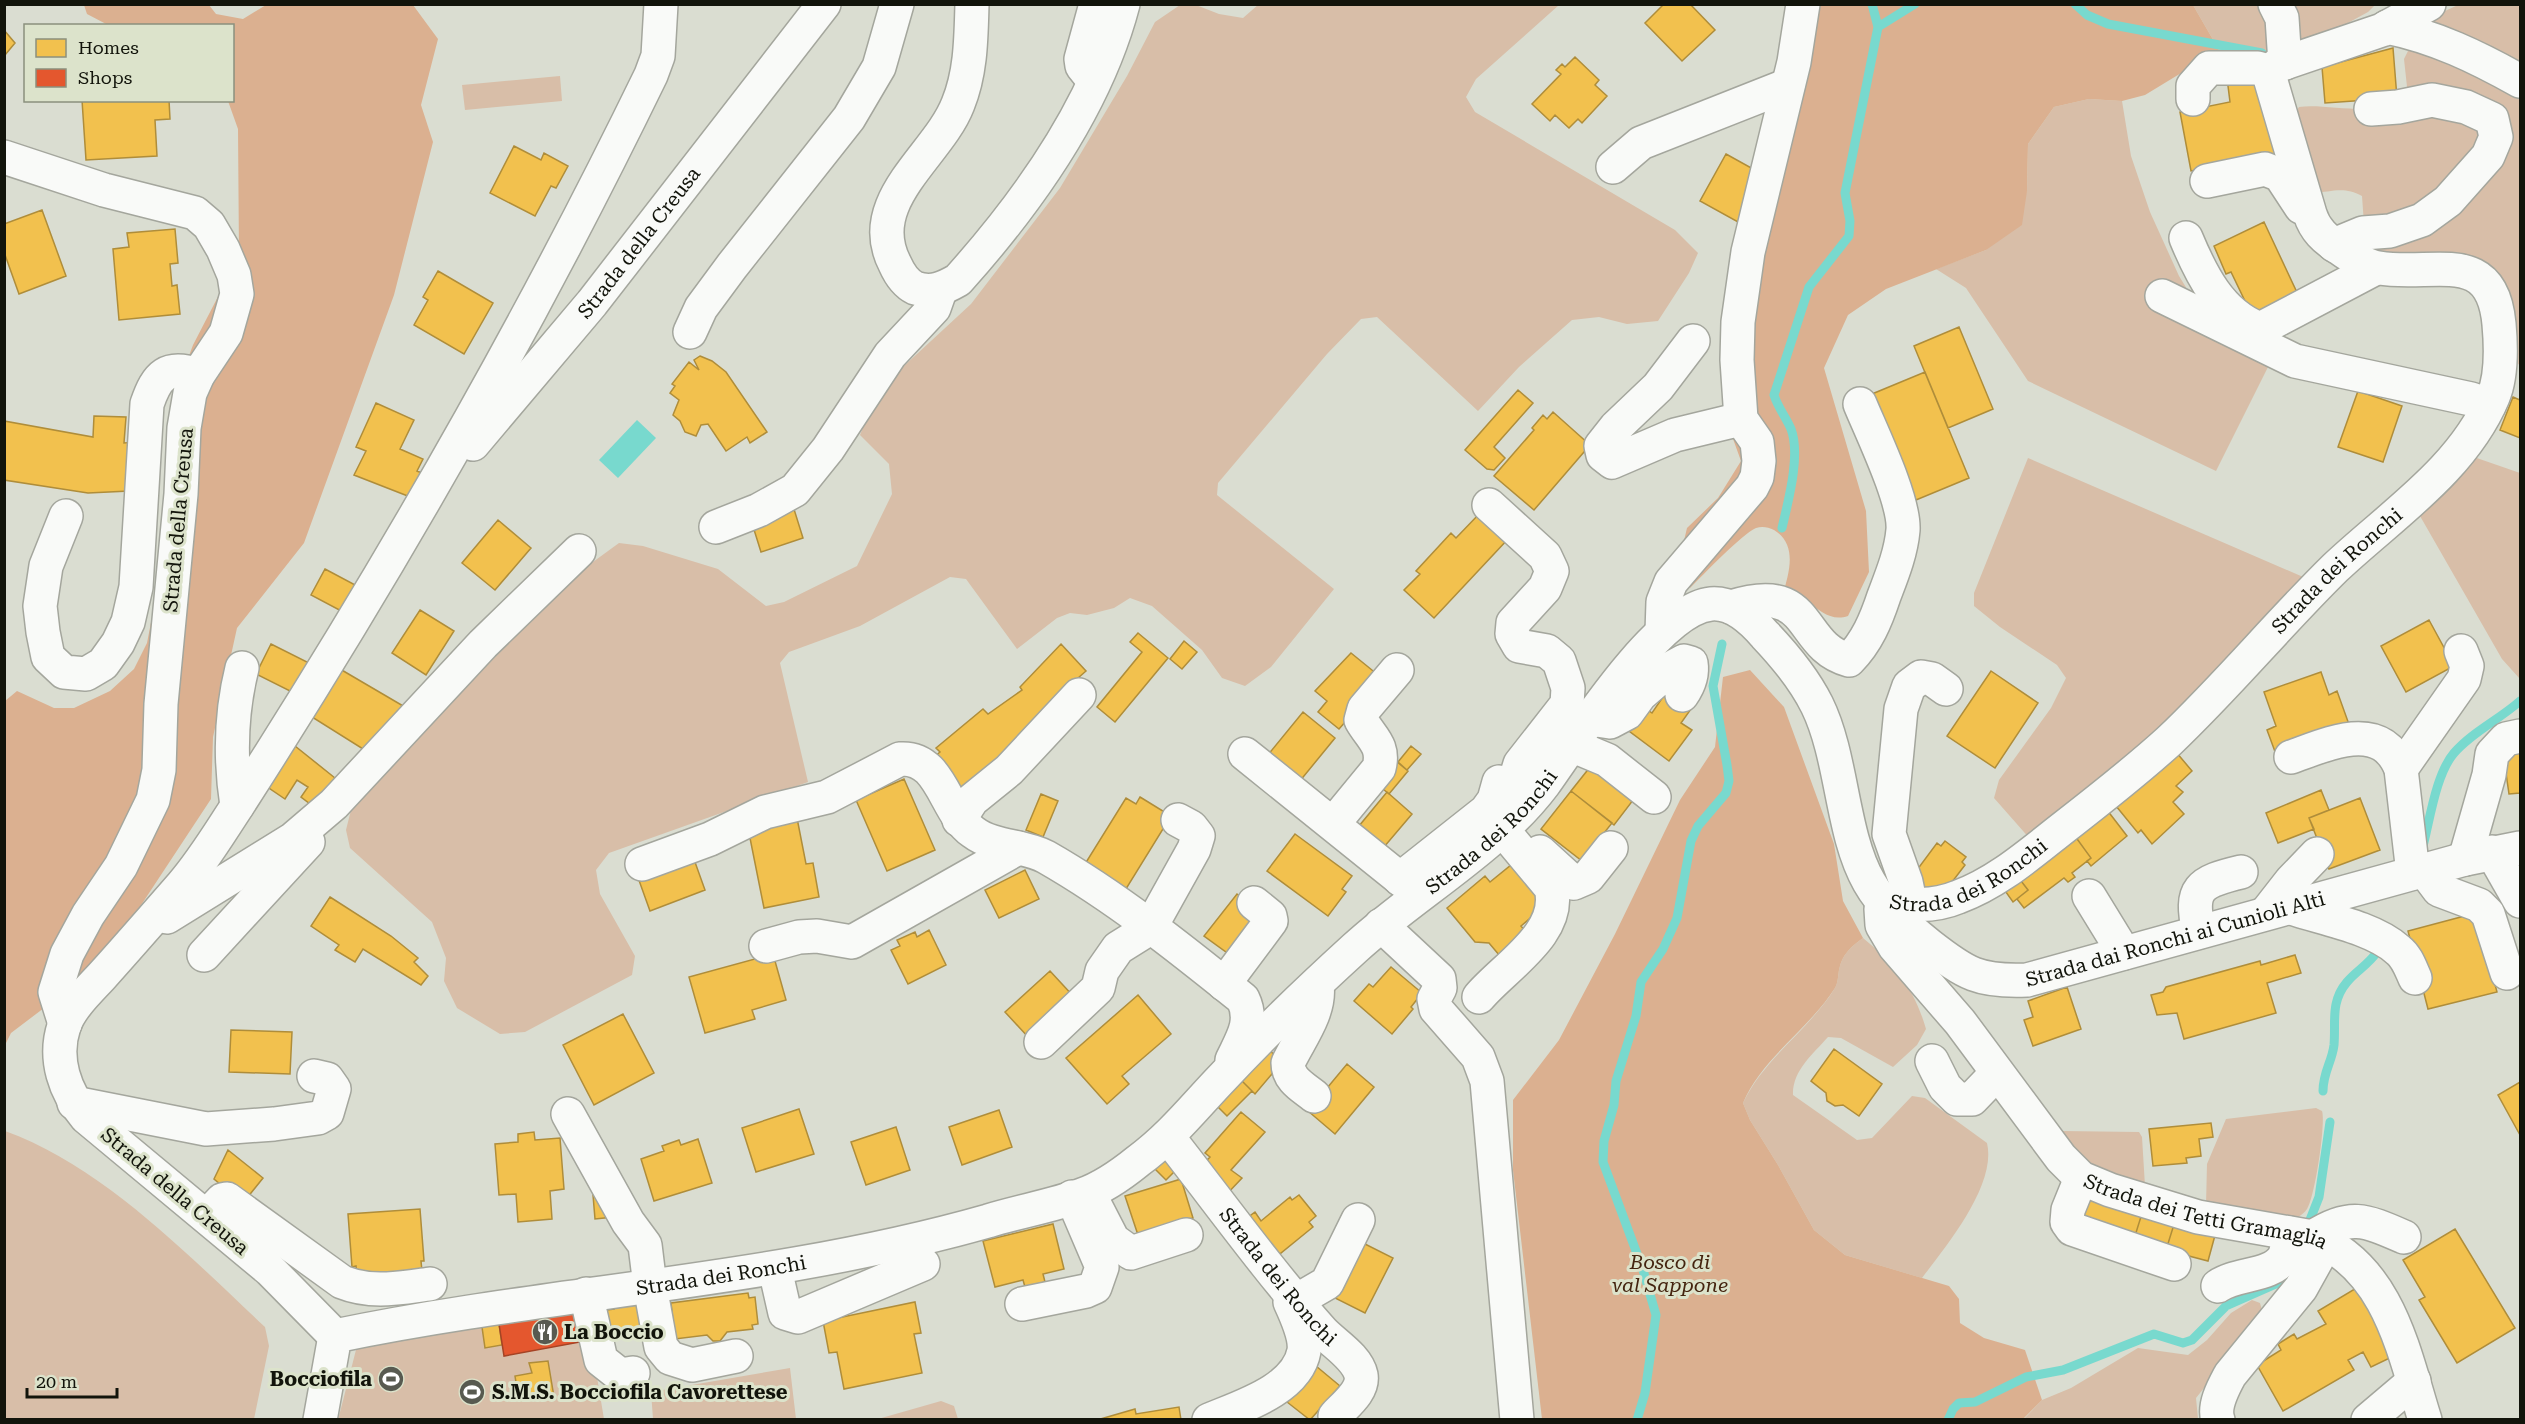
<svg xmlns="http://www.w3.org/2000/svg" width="2525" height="1424" font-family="'Roboto Serif',serif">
<rect width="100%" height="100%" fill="#daddd1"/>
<path fill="#d8bea8" d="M1259 4 1559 5 1476 79 1466 97 1475 112 1675 230 1698 253 1689 273 1658 321 1627 324 1599 317 1572 320 1519 367 1478 411 1377 317 1361 319 1327 354 1218 483 1217 495 1334 589 1271 667 1245 686 1222 678 1202 650 1152 606 1130 598 1114 608 1087 615 1070 613 1057 618 1017 649 966 579 950 577 860 626 789 652 780 663 808 782 609 853 596 870 600 894 635 956 632 975 525 1032 500 1034 457 1008 444 981 446 958 432 922 350 848 346 830 352 806 571 578 619 543 643 546 718 569 766 606 784 602 857 566 892 494 889 464 860 435 878 390 971 304 1060 188 1127 76 1155 22 1180 5H1196L1219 14 1243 18Z
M2193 5H2375L2368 12 2346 24 2258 57 2219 50Z
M2458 5H2520V366L2515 360C2512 331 2515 291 2492 270L2366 252 2362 196C2344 186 2332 192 2313 193L2292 117 2299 107C2330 103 2382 120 2408 96L2404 59 2408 51 2432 17Z
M560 76 562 101 465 110 462 85Z
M2089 99 2122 101 2131 156 2150 212 2179 276 2195 302 2273 357 2216 471 2028 381 1966 288 1936 269 1986 250 2027 191 2028 144 2054 107Z
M2471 456 2520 473V679L2502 659 2420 516 2421 503Z
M2028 458 2310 580 2213 688 2031 840 1994 798 1999 780 2051 708 2066 678 2057 665 2000 627 1974 606V593Z
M1863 938C1895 964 1915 990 1926 1029L1917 1045 1893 1067 1841 1038 1828 1037C1813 1054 1792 1071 1793 1095L1857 1140 1872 1138 1912 1096 1925 1098 1987 1143C1997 1185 1946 1246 1922 1278L1845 1255 1814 1230 1778 1165 1750 1120 1743 1103C1764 1058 1809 1030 1835 988 1838 983 1838 976 1839 970 1842 954 1851 947 1863 938Z
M2316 1108 2322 1111C2326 1122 2315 1197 2307 1209 2303 1215 2295 1219 2288 1222L2206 1205 2207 1164 2226 1119Z
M5 1131C103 1166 190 1257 265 1327L269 1346 254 1419H5Z
M2061 1131 2139 1132 2142 1137 2145 1186 2091 1173Z
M2252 1300 2260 1303 2263 1314 2196 1398 2198 1419 2023 1420 2042 1400 2071 1388 2138 1348 2188 1355 2207 1340 2231 1313Z
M586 1311 604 1419 338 1420 357 1346Z
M790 1368 796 1419H653L651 1392Z
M941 1401 954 1406 958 1419H878Z"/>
<path fill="#dbb090" d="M84 5H209L216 14 243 19 266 5H413L438 39 421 105 433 142 394 295 304 543 237 628 213 737 211 799 124 931 73 986 11 1033 5 1045V701L17 691 54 708H74L110 691 134 669 147 643 160 576 177 388 193 345 239 256 238 129 228 101 232 100V26L108 25 87 14Z
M1818 5H2193L2219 50 2145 95 2122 101 2089 99 2054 107 2028 144 2027 191 2022 225 1986 250 1886 289 1848 315 1824 368 1866 511 1869 572 1848 616C1831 622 1820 610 1807 602 1800 598 1790 596 1783 594 1789 572 1798 545 1774 530 1768 527 1762 526 1756 528 1742 534 1702 576 1690 588L1677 570 1687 528 1718 498 1741 461 1728 425 1726 328Z
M1750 670 1784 707 1834 844 1843 901 1863 938C1851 947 1842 954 1839 970 1838 976 1838 983 1835 988 1809 1029 1762 1058 1743 1103L1750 1120 1778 1165 1814 1230 1845 1255 1949 1286 1959 1299 1960 1323 1984 1338 2025 1350 2042 1400 2023 1419H1542L1513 1170V1100L1559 1040 1615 934 1680 800 1715 747 1723 677Z"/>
<path fill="#78d9ce" d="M637 420 656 438 618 478 599 460Z"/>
<path fill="#f2c14e" stroke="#af8d3a" stroke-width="1.5" d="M1664 4H1690L1715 30 1682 61 1645 23Z
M4 30 15 43 5 55V98Z
M2393 48 2397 98 2325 103 2322 67Z
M1575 57 1599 80 1595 85 1607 96 1582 123 1578 119 1569 128 1555 115 1550 121 1532 104 1561 74 1556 70 1562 64 1565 67Z
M2256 76 2288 154 2191 171 2180 112 2230 102 2227 78Z
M82 100H169L170 119 155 120 157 156 86 160Z
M514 146 541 160 544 153 568 166 556 188 551 186 535 216 490 193Z
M1726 154 1764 175 1738 222 1700 201Z
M42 210 66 276 19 294 4 252V224Z
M2264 222 2301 301 2257 326 2231 272 2226 274 2214 246Z
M175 229 178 263 170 264 172 286 177 285 180 314 119 320 113 249 129 247 127 233Z
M438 271 493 303 464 354 414 325 428 300 423 297Z
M1959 327 1993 409 1948 428 1914 346Z
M700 356 712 361 726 372 767 432 750 443 747 437 726 451 708 424 701 425 696 436 685 432 680 421 673 415 679 400 670 393 675 386 672 384 689 362 699 370 694 360Z
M1925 372 1969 478 1916 500 1872 394Z
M1518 390 1533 403 1494 447 1505 458 1494 470 1487 469 1465 450Z
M2358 391 2402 406 2383 462 2338 447Z
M2513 397 2520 400V438L2500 430Z
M376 403 414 420 400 449 423 459 417 471 429 476 418 500 354 475 366 451 356 447Z
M1553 412 1590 445 1534 510 1494 476 1534 430 1532 428 1543 415 1547 419Z
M94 416 126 417 124 443 137 442 129 491 88 493 4 480V421L93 437Z
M793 506 803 538 761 552 751 520Z
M1480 513 1508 539 1434 618 1404 590 1420 574 1416 571 1451 533 1456 538Z
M498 520 531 548 495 590 462 563Z
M325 569 359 587 345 613 311 595Z
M420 610 454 631 426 675 392 653Z
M2429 620 2454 666 2406 692 2381 646Z
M1138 633 1168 658 1115 722 1097 707 1142 652 1130 642Z
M1184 641 1197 652 1182 669 1170 659Z
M271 644 315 666 300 696 256 674Z
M1061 644 1086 671 1061 693 968 791 960 793 933 758 940 752 936 748 983 709 988 714 1022 690 1020 687Z
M1351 653 1383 679 1339 729 1318 712 1327 701 1315 691Z
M340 669 410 710 371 754 312 717Z
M1991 671 2038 703 1995 768 1947 736Z
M2321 672 2329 695 2337 691 2351 730 2277 757 2267 730 2276 726 2264 692Z
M1667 691 1691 709 1681 723 1692 730 1669 761 1629 731 1645 708 1652 713Z
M1303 712 1335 738 1295 787 1263 761Z
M290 742 340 782 318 810 301 797 308 787 297 780 285 799 263 784Z
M1411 746 1421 754 1407 770 1398 762Z
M2171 746 2192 771 2176 786 2183 792 2173 802 2184 814 2152 844 2141 830 2138 833 2116 806Z
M2520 750V793L2509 794 2503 752Z
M1396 761 1408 771 1389 794 1377 784Z
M1594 762 1637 795 1614 825 1571 791Z
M904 779 935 850 887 871 856 800Z
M2321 790 2329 810 2309 818 2314 829 2278 843 2266 813Z
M1571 791 1612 823 1582 861 1541 829Z
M1387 792 1412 814 1384 847 1359 826Z
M1041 794 1058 801 1043 837 1026 830Z
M1140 797 1171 816 1121 897 1080 872 1126 798 1136 804Z
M2360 798 2380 850 2329 869 2309 818Z
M2104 806 2127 836 2091 866 2087 861 2091 858 2072 832Z
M797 818 806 864 813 863 819 897 764 908 748 828Z
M2072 832 2091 858 2072 873 2075 877 2068 882 2064 878 2024 908 2017 899 2028 890 2018 877Z
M1295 834 1352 876 1342 889 1346 892 1328 916 1267 871Z
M1945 841 1966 857 1962 862 1965 865 1939 899 1911 878 1937 843 1941 846Z
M691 851 705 890 650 911 636 872Z
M1516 861 1543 907 1521 926 1532 939 1505 962 1489 943 1475 942 1447 908 1485 876 1490 882Z
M1025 870 1039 899 999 918 985 890Z
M2018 877 2028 890 2013 902 2003 888Z
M1237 894 1269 918 1237 960 1204 936Z
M330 897 391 936 418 958 414 962 428 976 421 985 363 949 355 962 335 950 339 945 311 926Z
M2476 913 2497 992 2428 1009 2408 931Z
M929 930 946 965 908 984 891 950 900 946 897 940 915 932 917 937Z
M773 954 786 1000 752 1010 755 1019 705 1033 689 977Z
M2295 955 2301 973 2267 983 2276 1013 2184 1039 2177 1013 2157 1015 2151 995 2163 992 2166 987 2260 961 2261 965Z
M1391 967 1422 993 1411 1007 1413 1009 1392 1034 1354 1001 1369 984 1373 987Z
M1050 971 1074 997 1029 1038 1005 1012Z
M2067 987 2081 1029 2033 1046 2024 1020 2033 1017 2028 1001Z
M1138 995 1171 1034 1122 1076 1129 1084 1107 1104 1066 1058Z
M623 1014 654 1073 594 1105 563 1045Z
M231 1030 292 1032 290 1074 229 1072Z
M1265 1046 1282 1062 1255 1094 1237 1076Z
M1834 1049 1882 1084 1859 1116 1843 1105 1835 1106 1827 1101 1826 1093 1811 1081Z
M1347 1064 1374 1087 1335 1134 1308 1111Z
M1237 1076 1252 1091 1227 1116 1212 1101Z
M2520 1082V1135L2498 1095Z
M799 1109 814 1154 756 1172 742 1128Z
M999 1110 1012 1147 962 1165 949 1127Z
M1241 1112 1265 1132 1231 1170 1242 1178 1225 1196 1200 1167 1210 1157 1205 1153Z
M2211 1123 2213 1137 2199 1139 2201 1156 2186 1158 2187 1163 2153 1166 2149 1129Z
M896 1127 910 1170 866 1185 851 1142Z
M534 1132 535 1140 560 1138 564 1189 550 1191 552 1219 518 1222 516 1194 499 1195 495 1144 518 1142V1134Z
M698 1139 712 1183 654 1201 641 1159 664 1151 662 1146 679 1140 681 1145Z
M228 1150 263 1178 243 1203 214 1179Z
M1161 1152 1177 1169 1166 1180 1150 1164Z
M1181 1179 1193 1218 1138 1235 1125 1196Z
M612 1193 614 1217 595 1219 593 1195Z
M2091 1193 2144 1207 2134 1239 2080 1222Z
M1299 1195 1316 1216 1309 1222 1313 1227 1270 1262 1239 1224 1255 1212 1261 1221 1290 1197 1292 1200Z
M2144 1207 2176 1218 2166 1250 2134 1239Z
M420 1209 424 1261H421L422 1271 357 1276 356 1266 352 1267 348 1214Z
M2176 1218 2217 1228 2208 1261 2166 1250Z
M1053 1224 1064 1269 1043 1274 1045 1282 1025 1287 1023 1280 995 1287 983 1241Z
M2455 1229 2515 1328 2457 1363 2419 1300 2425 1297 2403 1260Z
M1361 1242 1393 1258 1365 1313 1333 1297Z
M2358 1287 2394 1356 2371 1367 2363 1352 2348 1360 2354 1370 2283 1411 2257 1365 2281 1350 2278 1344 2294 1334 2297 1339 2326 1324 2318 1311Z
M748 1293 749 1298 755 1297 758 1324 752 1325 753 1329 727 1332 720 1341H713L707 1335 675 1339 671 1303Z
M645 1294 651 1330 602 1338 598 1311 614 1309 612 1299Z
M915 1302 921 1333 914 1334 922 1373 844 1389 837 1352 829 1353 823 1321Z
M499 1324 502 1345 485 1348 482 1327Z
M548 1361 554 1397 519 1401 515 1376 532 1373 529 1363Z
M1316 1366 1340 1386 1310 1420 1287 1402Z
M1179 1407 1181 1420H1097L1135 1409 1136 1414Z"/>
<path fill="#e4572e" stroke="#a54324" stroke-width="1.5" d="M586 1311 591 1340 504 1356 499 1324Z"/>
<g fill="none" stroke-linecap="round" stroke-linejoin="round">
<path stroke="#78d9ce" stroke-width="9" d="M2075 4 2087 15 2108 24 2262 53
M1878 27 1915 4
M1782 528C1788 502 1801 455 1791 429 1786 417 1778 408 1774 395L1809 287 1849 236 1850 221 1845 193 1878 27 1872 4
M2423 846C2430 819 2436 774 2454 753 2472 732 2500 719 2520 701
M2323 1091C2323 1072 2332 1062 2334 1045 2336 1022 2330 1002 2347 982 2356 971 2368 965 2377 952
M2306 1230 2319 1197 2330 1122
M1637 1420 1645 1393 1656 1315 1643 1270 1603 1162 1604 1141 1614 1105 1616 1081 1636 1016 1641 982 1663 949 1677 918 1691 841 1698 826 1726 793 1729 781 1727 765 1713 686 1722 644
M1948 1420 1953 1409 1959 1403 1975 1402 2026 1377 2063 1370 2154 1334 2183 1343 2192 1340 2226 1306 2287 1279 2296 1269"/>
<g stroke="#a4a69d" stroke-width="36">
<g id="minor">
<path d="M972 4C971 38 971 72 958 104 938 156 862 201 895 264 899 273 905 283 915 288 932 294 944 288 958 280 1028 202 1096 107 1123 4"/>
<path d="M2275 4 2282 18 2285 63"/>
<path d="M2387 27C2436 37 2477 57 2520 81"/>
<path d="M1094 81 1082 66 1081 59 1096 4"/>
<path d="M2193 99V86L2209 68H2258L2272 72"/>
<path d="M4 157 104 190 195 213 209 225 223 249 234 275 237 294 226 333 198 375 190 393 184 428 181 494 161 704 159 770 153 800 121 866 88 915 67 954 55 992 65 1024"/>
<path d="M1613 167 1641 143 1788 85"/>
<path d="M2207 181 2265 169 2280 175 2301 207"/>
<path d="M2186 238C2201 274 2220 314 2260 329L2376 268"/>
<path d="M2334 245 2363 233 2390 231 2422 220 2448 201 2488 156 2496 137 2492 119 2466 107 2432 100 2398 107 2371 109"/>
<path d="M2162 296 2295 361 2471 399 2489 405"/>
<path d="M690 332 701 308 732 266 849 118 879 67 897 4"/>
<path d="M1693 341 1658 387 1616 427 1601 446 1603 455 1612 462 1675 435 1741 419"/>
<path id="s1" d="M473 444 592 303 824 4"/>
<path d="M1489 505 1545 556 1552 571 1545 588 1513 623 1512 634 1519 646 1547 651 1559 661 1568 688 1567 704 1520 764 1510 797V821"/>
<path d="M66 516 46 566 40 606 43 632 48 657 64 672 86 674 103 664 118 643 128 622 136 587 147 404C157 375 167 364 198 375"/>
<path d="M716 527 759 510 795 490 828 449 890 355 934 308 940 291"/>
<path d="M1731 607C1815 580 1796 646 1849 660 1867 642 1876 620 1884 596 1892 575 1901 553 1903 530 1905 501 1872 433 1860 404"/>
<path d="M1662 632 1663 602 1671 582 1752 487 1757 477 1759 461 1757 442 1741 419 1737 360 1738 322 1748 252 1794 62 1803 4"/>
<path d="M1590 719 1610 722 1627 713 1640 695 1671 668 1684 661 1691 663C1693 675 1689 685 1682 695"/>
<path d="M1571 745 1607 760 1654 797"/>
<path d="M1245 754 1419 894"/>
<path d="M2291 757C2328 744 2381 718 2401 769L2413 873"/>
<path d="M2401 769 2464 679 2467 666 2461 651"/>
<path d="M237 806C230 761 231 712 242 668"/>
<path d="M959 820 972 800 1009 770 1079 695"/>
<path d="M1333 824 1379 768C1385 745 1371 738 1361 720L1364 709 1397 670"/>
<path d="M1540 852 1574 883 1588 877 1611 848"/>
<path d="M2492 852 2520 901"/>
<path d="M2465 859 2489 775 2492 754 2506 739 2520 736"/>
<path d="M642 864 710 839 765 812 827 797 900 759C942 756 944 812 973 832 994 848 1024 845 1046 857 1116 897 1181 949 1243 999 1254 1022 1242 1039 1232 1060"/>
<path d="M2424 870 2439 890 2479 905 2488 914 2507 973"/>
<path d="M1400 879 1486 811 1494 800 1499 782"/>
<path d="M2089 896 2124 953"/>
<path id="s2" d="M1880 899C1907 905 1932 908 1958 897 1997 883 2031 853 2063 828 2099 800 2135 772 2169 741 2227 686 2278 624 2335 568 2390 516 2462 470 2493 397 2502 376 2501 346 2499 324 2492 246 2434 277 2379 268 2365 266 2350 256 2339 248 2325 239 2315 230 2310 214L2270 78 2276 66 2382 30 2429 4"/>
<path d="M1911 906 1906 882 1889 834 1901 709 1909 686 1921 677 1932 679 1946 689"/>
<path d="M2288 907C2320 918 2373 927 2398 950 2407 957 2410 967 2415 978"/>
<path id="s3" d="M1881 909 1882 925 1895 947 1960 1022 2061 1158 2081 1178 2110 1190 2198 1217 2313 1237C2389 1268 2403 1350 2425 1420"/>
<path d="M2266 913 2291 881 2317 854"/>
<path d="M167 917 293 839 334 804 483 644 579 551"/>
<path d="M1381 925 1439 979 1440 988 1434 999 1436 1009 1478 1057 1487 1081 1517 1420"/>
<path d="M2199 932C2189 888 2199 882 2241 872"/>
<path d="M766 946 799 937 817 936 852 942 1018 848"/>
<path d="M204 955 308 842"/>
<path d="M1224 984 1271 921 1270 916 1254 903"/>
<path d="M1479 997C1504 967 1563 933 1551 888L1501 828"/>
<path d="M1041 1042 1098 988 1102 971 1118 948 1150 928 1194 849 1198 836 1191 827 1178 820"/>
<path d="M1932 1061 1945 1087 1957 1099H1972L1996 1074"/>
<path d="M1314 1096C1303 1087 1288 1080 1288 1063 1298 1041 1321 1012 1317 986"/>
<path d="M74 1103 206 1129 274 1124 318 1118 327 1113 334 1089 327 1079 314 1076"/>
<path d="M568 1114 628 1222 645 1245 650 1286 661 1347 670 1358 692 1365 736 1356"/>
<path id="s4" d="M1168 1137C1219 1202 1267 1269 1322 1331 1334 1344 1357 1357 1361 1375 1364 1391 1345 1405 1335 1416"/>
<path d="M2081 1178 2068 1210 2067 1222 2072 1229 2174 1264"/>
<path d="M1096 1207 1113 1240 1131 1253 1186 1235"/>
<path d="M207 1216 222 1200 227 1199 342 1282C372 1294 399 1288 430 1284"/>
<path d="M2313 1237C2350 1213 2365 1220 2404 1237"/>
<path d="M775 1269 785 1313 798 1317 923 1264"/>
<path d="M2218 1286C2236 1273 2272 1277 2284 1257 2287 1251 2288 1240 2289 1233"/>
<path d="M586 1294 601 1360 620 1375 633 1373"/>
<path d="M1296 1301 1327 1283 1358 1220"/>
<path d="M1022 1304 1086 1291 1095 1287 1102 1267 1072 1197"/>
<path d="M335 1336 270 1270 86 1117C65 1092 53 1059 64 1026 70 1008 88 991 101 977 128 947 155 916 182 885 203 861 220 832 238 805 389 570 529 326 651 75L658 56 661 4"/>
<path id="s5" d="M320 1420 335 1336C552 1291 774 1282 988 1221 1017 1212 1055 1205 1082 1195 1102 1188 1122 1174 1138 1161 1171 1137 1195 1106 1223 1077 1265 1032 1310 989 1355 948 1415 893 1495 849 1544 784 1575 741 1658 609 1711 604 1733 602 1752 620 1765 635 1785 656 1804 679 1817 705 1843 758 1841 833 1869 882 1883 907 1907 927 1929 945 1966 974 1979 982 2027 980L2465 859 2520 848"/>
<path d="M1209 1420C1240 1407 1297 1390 1304 1351 1306 1337 1296 1315 1290 1302"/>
<path d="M2218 1420C2213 1406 2223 1388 2230 1375L2301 1288 2326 1243"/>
<path d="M2368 1420 2414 1381"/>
</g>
</g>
<use href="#minor" stroke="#f9faf8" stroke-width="33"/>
</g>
<defs>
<g id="restaurant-disc" transform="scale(1.35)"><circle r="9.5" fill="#585a50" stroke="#dce3cb"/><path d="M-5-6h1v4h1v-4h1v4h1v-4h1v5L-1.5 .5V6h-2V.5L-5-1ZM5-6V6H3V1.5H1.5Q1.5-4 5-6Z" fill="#fff"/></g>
<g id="stadium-disc" transform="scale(1.35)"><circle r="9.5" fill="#585a50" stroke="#dce3cb"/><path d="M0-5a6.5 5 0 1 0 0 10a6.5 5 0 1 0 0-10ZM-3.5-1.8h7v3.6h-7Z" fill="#fff"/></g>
</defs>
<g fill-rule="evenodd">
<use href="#restaurant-disc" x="545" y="1332"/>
<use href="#stadium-disc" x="391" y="1379"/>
<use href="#stadium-disc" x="472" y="1392"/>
</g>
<g text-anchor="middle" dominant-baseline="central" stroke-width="6" stroke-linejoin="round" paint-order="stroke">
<g font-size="20" fill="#12140b" stroke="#dce3cb">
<text stroke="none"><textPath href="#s1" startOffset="261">Strada della Creusa</textPath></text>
<text transform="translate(178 520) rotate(-85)">Strada della Creusa</text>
<text stroke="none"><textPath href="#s2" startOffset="582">Strada dei Ronchi</textPath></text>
<text stroke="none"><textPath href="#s5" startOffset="1396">Strada dei Ronchi</textPath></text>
<text stroke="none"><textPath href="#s2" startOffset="96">Strada dei Ronchi</textPath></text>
<text stroke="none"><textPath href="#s5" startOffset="2403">Strada dai Ronchi ai Cunioli Alti</textPath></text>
<text transform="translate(175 1191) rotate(40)">Strada della Creusa</text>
<text stroke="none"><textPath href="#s3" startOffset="468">Strada dei Tetti Gramaglia</textPath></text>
<text stroke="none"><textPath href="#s5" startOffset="476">Strada dei Ronchi</textPath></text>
<text stroke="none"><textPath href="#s4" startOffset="178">Strada dei Ronchi</textPath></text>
</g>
<g font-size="20" font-style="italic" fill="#44240f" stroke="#dce3cb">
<text x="1670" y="1262">Bosco di<tspan x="1670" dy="23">val Sappone</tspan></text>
</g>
<g font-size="20" font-weight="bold" fill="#12140b" stroke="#dce3cb" text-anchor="start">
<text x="564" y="1332">La Boccio</text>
<text x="372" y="1379" text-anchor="end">Bocciofila</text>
<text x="492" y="1392">S.M.S. Bocciofila Cavorettese</text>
</g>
</g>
<rect width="2525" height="1424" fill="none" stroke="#12140b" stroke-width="12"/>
<rect x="24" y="24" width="210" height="78" fill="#dce3cb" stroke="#8b907e" stroke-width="1.5"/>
<rect x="36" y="39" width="30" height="18" fill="#f2c14e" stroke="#8b907e" stroke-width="1.5"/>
<text x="78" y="54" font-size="18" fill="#12140b">Homes</text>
<rect x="36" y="69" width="30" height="18" fill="#e4572e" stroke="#8b907e" stroke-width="1.5"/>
<text x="78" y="84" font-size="18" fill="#12140b">Shops</text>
<path d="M27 1388v9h90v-9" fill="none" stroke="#12140b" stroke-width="3"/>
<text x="36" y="1388" font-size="18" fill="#12140b" stroke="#dce3cb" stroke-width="4.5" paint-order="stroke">20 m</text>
</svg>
